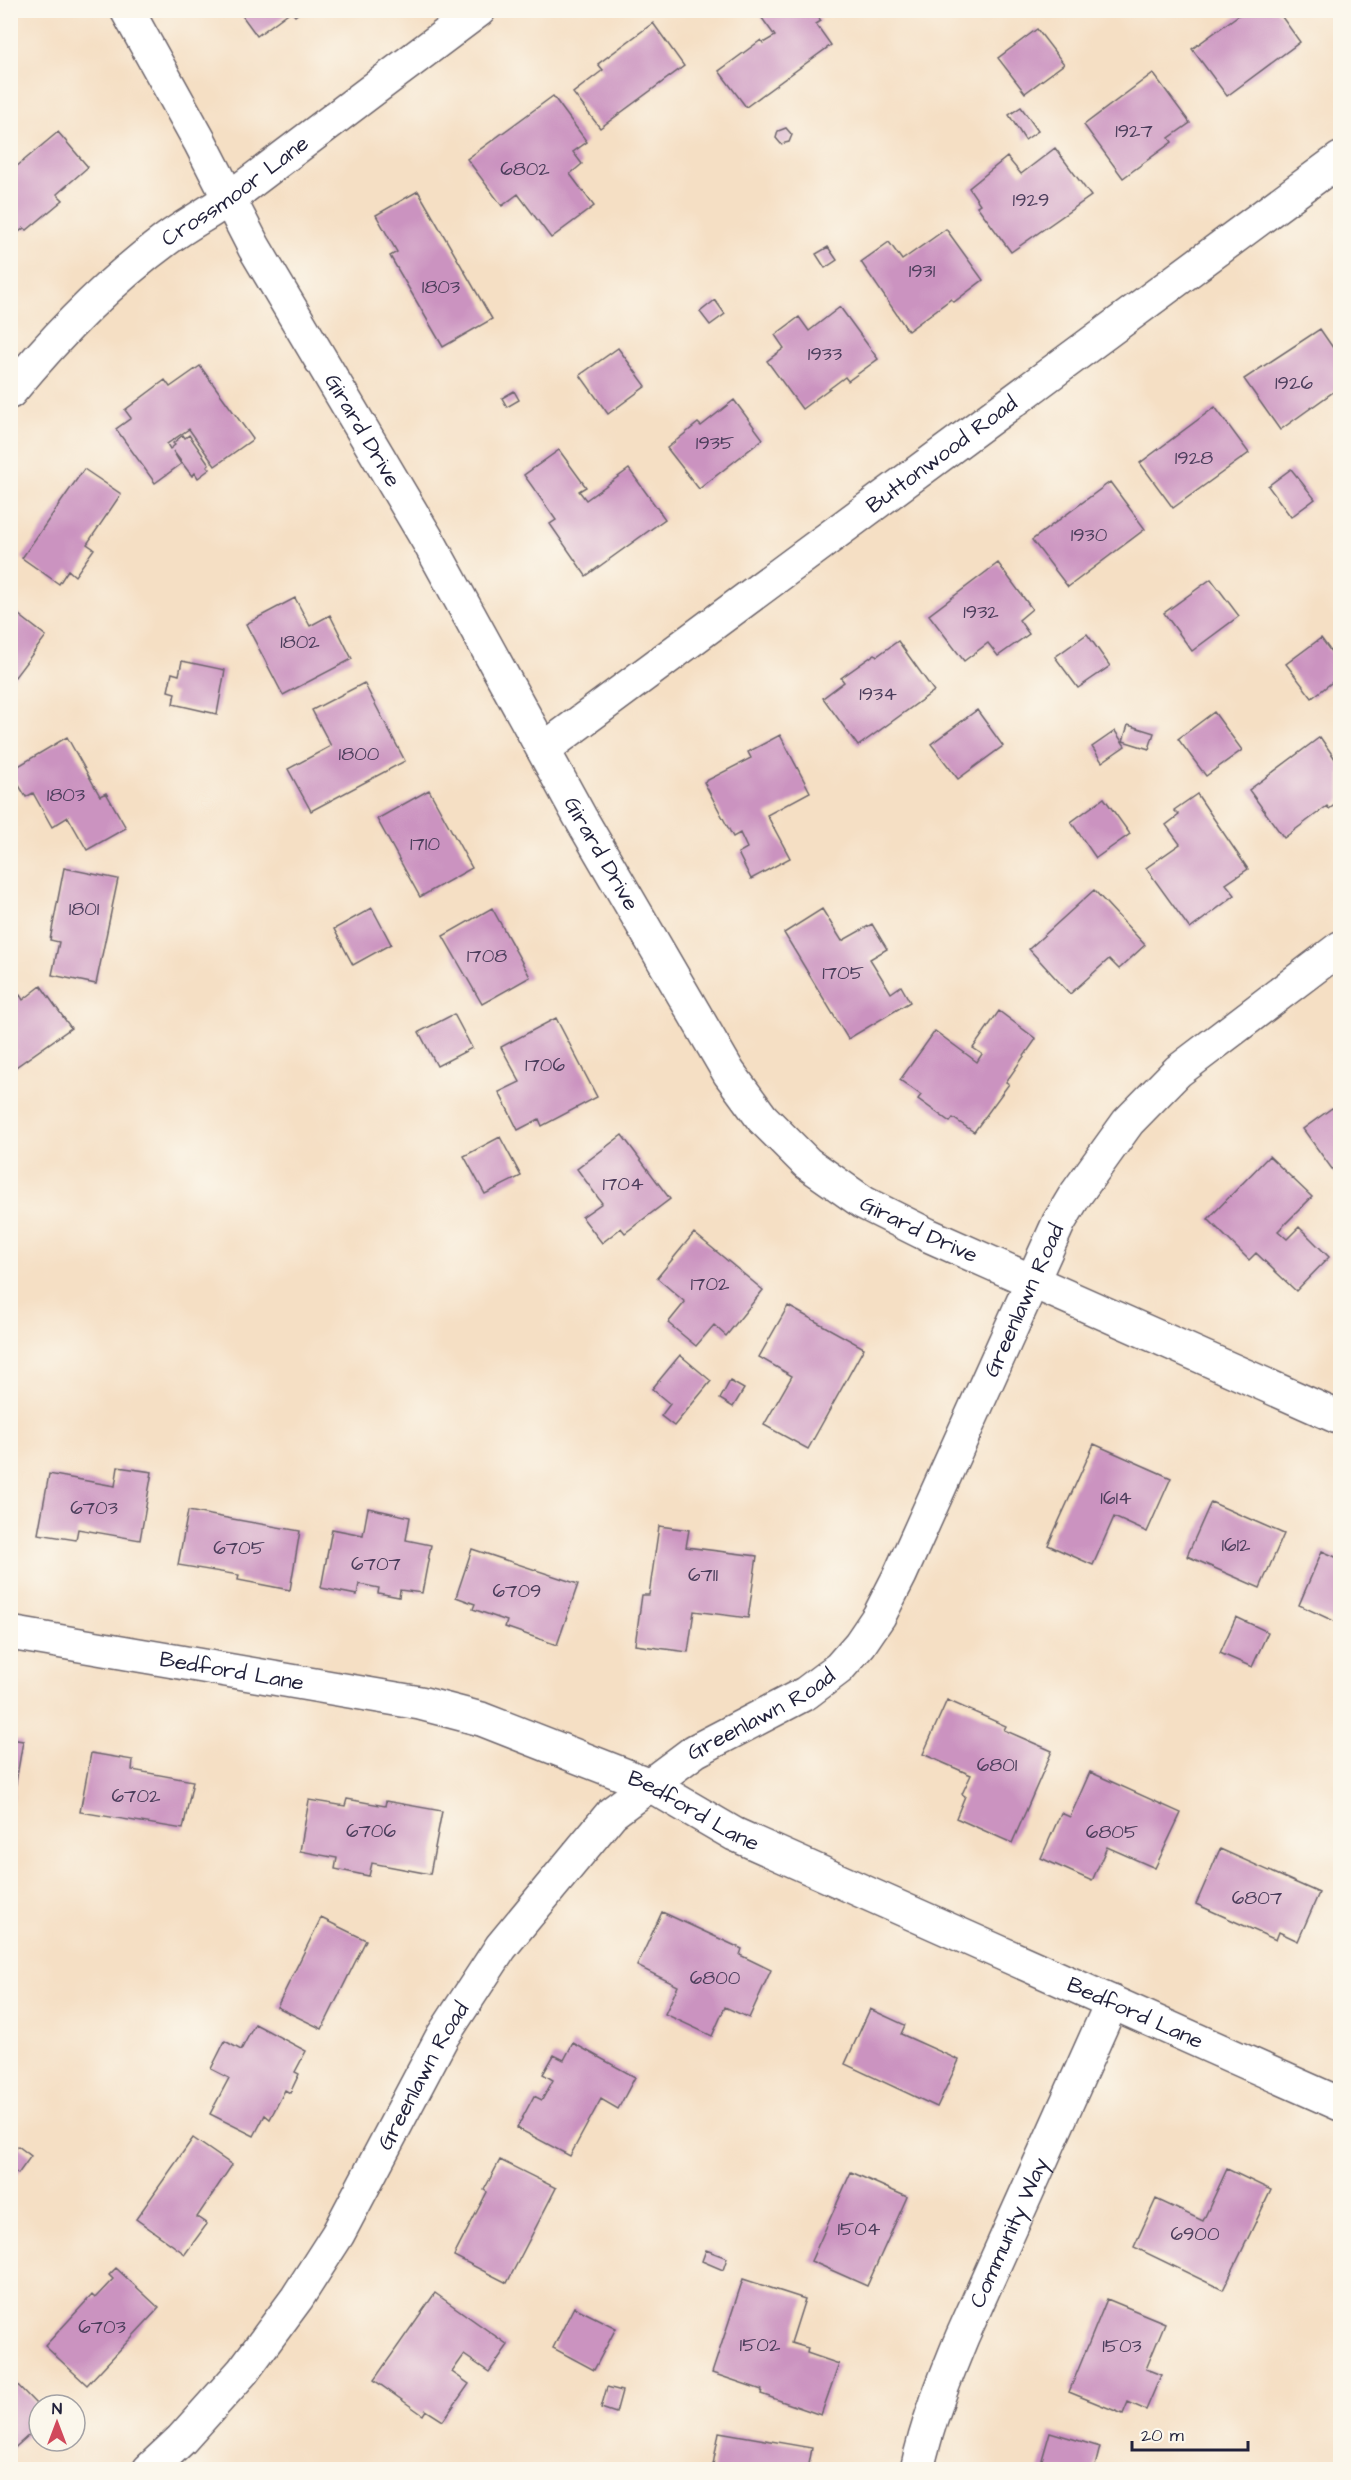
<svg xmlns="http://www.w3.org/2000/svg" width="1351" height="2480" font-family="'Architects Daughter',sans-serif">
<rect width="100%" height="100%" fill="#fbf7ec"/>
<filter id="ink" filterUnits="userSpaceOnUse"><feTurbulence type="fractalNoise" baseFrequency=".0167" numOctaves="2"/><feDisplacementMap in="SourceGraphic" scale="12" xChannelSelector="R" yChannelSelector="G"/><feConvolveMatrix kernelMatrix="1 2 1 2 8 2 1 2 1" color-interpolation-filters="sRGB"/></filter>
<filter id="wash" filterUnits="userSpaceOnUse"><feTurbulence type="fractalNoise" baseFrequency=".008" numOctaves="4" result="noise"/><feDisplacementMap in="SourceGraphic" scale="24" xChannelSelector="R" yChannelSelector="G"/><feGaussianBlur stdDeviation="1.35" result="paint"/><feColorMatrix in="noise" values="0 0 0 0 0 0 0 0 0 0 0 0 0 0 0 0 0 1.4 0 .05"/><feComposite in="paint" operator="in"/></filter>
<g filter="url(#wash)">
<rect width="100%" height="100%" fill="#f5dfc4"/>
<g id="blocks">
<path fill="#cb93c0" d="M238 10H303L295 16 291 11 257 36Z
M756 10H814L821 21 816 24 831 45 746 107 719 71 761 40 763 43 775 36Z
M1239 10H1277L1300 42 1227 96 1192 49 1240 14 1238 12Z
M653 23 684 66 600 128 573 93 603 70 598 64Z
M1037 29 1064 64 1025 93 998 58Z
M1153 73 1190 123 1169 138 1172 142 1123 178 1084 125Z
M553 96 587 142 573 152 582 164 570 174 594 206 551 238 518 194 502 206 467 159Z
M1021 107 1038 131 1025 140 1009 115Z
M786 128 792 135 789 142 781 144 776 138 778 131Z
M58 132 88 167 57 194 63 200 27 230 24 228 10 239V172Z
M1055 148 1091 196 1011 252 977 206 980 204 969 188 1007 157 1021 174Z
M418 191 492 319 443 347 390 256 397 252 376 215Z
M946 229 983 280 954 302 951 299 908 331 861 262 889 242 902 260Z
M828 247 837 260 825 268 816 254Z
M715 300 725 314 710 325 700 312Z
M840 307 878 359 848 381 845 377 802 409 767 361 784 348 775 335 799 317 809 331Z
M1320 329 1340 358V387L1280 430 1244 379Z
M618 348 646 386 608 414 580 375Z
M200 366 253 439 215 466 189 429 167 444 170 449 175 445 173 443 183 435 185 438 189 435 209 464 207 466 210 469 198 478 195 473 192 476 173 451 181 464 155 483 116 429 131 418 125 410 165 380 170 387Z
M514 391 519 400 507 407 502 398Z
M734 400 763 439 699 489 667 448 698 423 701 426Z
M1215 407 1249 453 1173 508 1140 463Z
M559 450 586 487 579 491 586 500 629 469 665 519 586 576 550 524 556 520 524 475Z
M84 469 121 494 87 544 94 549 75 576 68 570 59 584 22 558Z
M1291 469 1315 499 1291 517 1268 486Z
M1110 482 1145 529 1068 587 1032 540Z
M998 563 1032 609 1019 620 1029 634 998 656 988 643 964 661 929 615Z
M1211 579 1239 616 1192 651 1164 613Z
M295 598 310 626 330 615 352 659 283 695 246 624Z
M10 608 46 636 15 677 10 673Z
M1087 634 1110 666 1078 688 1055 657Z
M1321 638 1340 664V676L1312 698 1286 664Z
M898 641 934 691 858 746 823 698 844 682 841 678 875 654 877 656Z
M182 661 225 670 217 714 173 704 175 693 168 691 172 673 179 675Z
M364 683 405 761 311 811 288 769 331 746 312 710Z
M977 710 1003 746 958 779 931 744Z
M1214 712 1242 750 1206 776 1178 739Z
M1128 725 1154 733 1149 749 1123 741Z
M1115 731 1125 746 1102 762 1092 747Z
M780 735 810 792 767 815 790 858 751 879 738 853 747 848 740 833 733 837 704 782 751 758 748 752Z
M67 737 100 796 106 793 126 828 87 850 68 817 52 827 33 793 26 797 10 771Z
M1320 737 1340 766V801L1329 809 1327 806 1284 838 1249 790Z
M429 790 472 868 420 897 377 819Z
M1197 794 1248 869 1226 884 1235 895 1190 929 1146 868 1180 844 1166 825 1179 815 1174 810Z
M1104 798 1130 834 1096 858 1071 822Z
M64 868 118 879 96 984 52 975 59 942 50 940Z
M1094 890 1145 945 1119 969 1109 959 1070 994 1029 949Z
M372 908 391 944 353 965 334 929Z
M492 908 530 977 482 1004 443 936Z
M822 909 842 941 872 924 887 949 870 959 891 993 901 986 910 1002 848 1039 784 933Z
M41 986 71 1028 10 1071V1002L20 995 23 1000Z
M999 1011 1036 1039 1006 1082 1009 1084 974 1132 953 1118 950 1122 918 1099 921 1095 900 1080 935 1031 977 1062 982 1054 973 1048Z
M454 1014 472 1048 437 1066 419 1032Z
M556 1018 597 1097 542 1126 539 1119 518 1130 499 1092 520 1082 501 1047Z
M1332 1108 1337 1114 1340 1111V1180L1303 1129Z
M622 1135 670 1199 625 1233 621 1228 602 1243 582 1217 602 1203 577 1169Z
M500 1137 521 1176 485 1194 464 1156Z
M1269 1156 1312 1197 1278 1231 1287 1239 1299 1227 1329 1257 1296 1291 1256 1253 1249 1260 1208 1219Z
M694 1233 763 1290 726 1336 714 1325 696 1346 668 1323 685 1302 657 1278Z
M788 1306 864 1348 808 1449 764 1425 792 1376 759 1357Z
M680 1355 711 1381 674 1426 661 1416 670 1404 652 1389Z
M730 1381 744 1389 733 1407 720 1399Z
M1094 1444 1171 1478 1147 1532 1114 1517 1093 1565 1048 1545Z
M118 1467 152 1472 140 1540 78 1529 76 1540 38 1534 49 1474 115 1486Z
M1211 1502 1284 1534 1260 1588 1187 1556Z
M368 1508 410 1517 406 1540 431 1545 422 1593 400 1590 399 1597 378 1593 379 1588 359 1584 357 1595 321 1588 332 1529 363 1535Z
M188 1511 300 1531 290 1590 238 1580 239 1575 178 1565Z
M659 1526 689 1530 686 1547 757 1556 748 1618 694 1611 688 1652 635 1645 642 1595H649Z
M472 1549 578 1584 557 1645 505 1627 507 1621 473 1609 475 1604 456 1597Z
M1322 1551 1340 1559V1624L1299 1605Z
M1236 1617 1268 1632 1252 1667 1220 1653Z
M947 1700 1006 1726 1004 1730 1052 1751 1012 1843 956 1818 965 1796 962 1794 971 1775 923 1754Z
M10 1739 23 1741 13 1800H10Z
M91 1753 133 1760 132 1770 193 1781 183 1829 80 1812Z
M1090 1772 1181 1813 1155 1868 1107 1847 1092 1881 1041 1858 1061 1813 1070 1817Z
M347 1799 385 1806 386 1801 442 1811 430 1874 372 1863 369 1876 335 1869 337 1858 300 1851 309 1800 345 1806Z
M1220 1849 1319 1893 1298 1941 1279 1932 1276 1940 1196 1904Z
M662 1912 742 1949 740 1955 771 1970 749 2018 725 2007 712 2036 665 2014 678 1986 637 1966Z
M321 1918 366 1940 322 2029 277 2007Z
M870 2009 905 2025 901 2034 959 2060 937 2107 845 2064Z
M255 2024 306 2051 295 2072 299 2074 290 2093 285 2090 270 2119 265 2115 254 2136 210 2114 229 2078 211 2069 225 2041 241 2050Z
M573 2043 635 2077 618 2109 601 2099 570 2156 517 2128 534 2096 542 2100 553 2080 543 2074 554 2055 564 2060Z
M193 2138 232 2165 197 2217 207 2224 185 2254 136 2219Z
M18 2146 31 2156 18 2174 10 2168V2155Z
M500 2160 556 2188 507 2283 454 2256 487 2192 484 2190Z
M1227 2169 1271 2190 1223 2290 1134 2247 1156 2199 1203 2221Z
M851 2172 907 2197 867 2286 811 2261Z
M706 2250 727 2258 723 2270 702 2261Z
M116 2268 159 2308 87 2385 45 2346 92 2295 95 2298 113 2279 109 2275Z
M743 2279 805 2299 791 2343 808 2348 807 2353 839 2364 821 2415 761 2394 762 2390 712 2373Z
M435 2293 508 2345 489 2372 464 2355 452 2372 469 2384 443 2421 426 2410 423 2415 374 2380Z
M1107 2299 1165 2323 1146 2369 1161 2375 1146 2410 1128 2402 1123 2414 1069 2392Z
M574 2307 616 2328 594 2370 553 2348Z
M10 2377 39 2407V2426L10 2452Z
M607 2387 622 2391 616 2413 601 2408Z
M719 2432 812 2448 808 2470H712Z
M1050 2432 1100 2447 1094 2470H1039Z"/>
</g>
</g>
<g filter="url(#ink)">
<use href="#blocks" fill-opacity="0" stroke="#6c646b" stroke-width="1.5"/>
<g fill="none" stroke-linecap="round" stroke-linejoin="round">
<g stroke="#6c646b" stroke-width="36">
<g id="minor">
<path id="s1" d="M127 10 200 142 254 247 430 544 580 817 729 1073 762 1118 807 1163 864 1203 928 1235 1340 1418"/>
<path id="s2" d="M10 392C57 335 107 283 167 239 187 224 211 212 231 197 314 134 396 72 479 10"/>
<path id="s3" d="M544 749 1340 159"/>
<path id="s4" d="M10 1633 420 1703 481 1719 650 1785 734 1834 1340 2104"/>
<path id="s5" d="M149 2470 181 2440 243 2371 297 2298 338 2234 442 2037 501 1947 612 1813 695 1751 806 1693 839 1668 860 1644 879 1616 900 1575 1059 1222 1074 1197 1128 1122 1178 1071 1340 948"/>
<path id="s6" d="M917 2470C927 2423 944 2381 962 2337L1112 2002"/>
</g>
</g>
<use href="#minor" stroke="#fff" stroke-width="33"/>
</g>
</g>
<g text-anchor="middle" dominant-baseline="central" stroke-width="6" stroke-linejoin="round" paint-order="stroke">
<g font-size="20" fill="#4c3e5c">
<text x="1134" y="131">1927</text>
<text x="525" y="169">6802</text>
<text x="1031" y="200">1929</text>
<text x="922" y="271">1931</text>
<text x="441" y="287">1803</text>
<text x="825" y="354">1933</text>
<text x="1294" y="383">1926</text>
<text x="715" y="443">1935</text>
<text x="1194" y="458">1928</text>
<text x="1089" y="535">1930</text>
<text x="981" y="612">1932</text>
<text x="300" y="642">1802</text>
<text x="878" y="694">1934</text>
<text x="359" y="754">1800</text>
<text x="66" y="795">1803</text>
<text x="425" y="844">1710</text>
<text x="84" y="909">1801</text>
<text x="487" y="956">1708</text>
<text x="843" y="973">1705</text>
<text x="545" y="1065">1706</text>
<text x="623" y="1184">1704</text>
<text x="710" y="1284">1702</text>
<text x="1116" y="1498">1614</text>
<text x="94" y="1508">6703</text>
<text x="1236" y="1545">1612</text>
<text x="239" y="1548">6705</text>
<text x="376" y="1564">6707</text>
<text x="703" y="1575">6711</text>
<text x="517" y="1591">6709</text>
<text x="997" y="1765">6801</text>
<text x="136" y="1796">6702</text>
<text x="371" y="1831">6706</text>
<text x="1112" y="1832">6805</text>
<text x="1257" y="1898">6807</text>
<text x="715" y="1978">6800</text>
<text x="859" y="2229">1504</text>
<text x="1195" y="2234">6900</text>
<text x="102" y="2327">6703</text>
<text x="760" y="2345">1502</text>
<text x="1122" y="2346">1503</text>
</g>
<g font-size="22" fill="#22223b" stroke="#fbf7ec">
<text stroke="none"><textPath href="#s2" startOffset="303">Crossmoor Lane</textPath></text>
<text stroke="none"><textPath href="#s1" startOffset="482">Girard Drive</textPath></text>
<text stroke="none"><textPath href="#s3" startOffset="495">Buttonwood Road</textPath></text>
<text stroke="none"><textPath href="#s1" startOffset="968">Girard Drive</textPath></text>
<text stroke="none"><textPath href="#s1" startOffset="1472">Girard Drive</textPath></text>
<text stroke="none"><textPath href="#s5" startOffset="1491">Greenlawn Road</textPath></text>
<text stroke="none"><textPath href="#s4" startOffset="225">Bedford Lane</textPath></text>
<text stroke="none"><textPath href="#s5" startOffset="987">Greenlawn Road</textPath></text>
<text stroke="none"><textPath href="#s4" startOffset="711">Bedford Lane</textPath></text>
<text stroke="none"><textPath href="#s4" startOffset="1197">Bedford Lane</textPath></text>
<text stroke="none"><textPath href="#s5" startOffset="483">Greenlawn Road</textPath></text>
<text stroke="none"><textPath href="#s6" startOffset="255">Community Way</textPath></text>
</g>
</g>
<rect width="1351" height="2480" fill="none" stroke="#fbf7ec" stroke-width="36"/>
<g transform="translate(57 2423)"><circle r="28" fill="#fbf7ec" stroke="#a4a2a5" stroke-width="1.5"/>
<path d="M0-4.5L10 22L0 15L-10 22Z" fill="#d1495b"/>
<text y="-9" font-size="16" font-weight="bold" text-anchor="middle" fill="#22223b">N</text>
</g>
<path d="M1132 2441v9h116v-9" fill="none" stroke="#22223b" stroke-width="3"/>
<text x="1141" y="2441" font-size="18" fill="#22223b" stroke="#fbf7ec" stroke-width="4.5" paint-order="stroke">20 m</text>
</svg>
